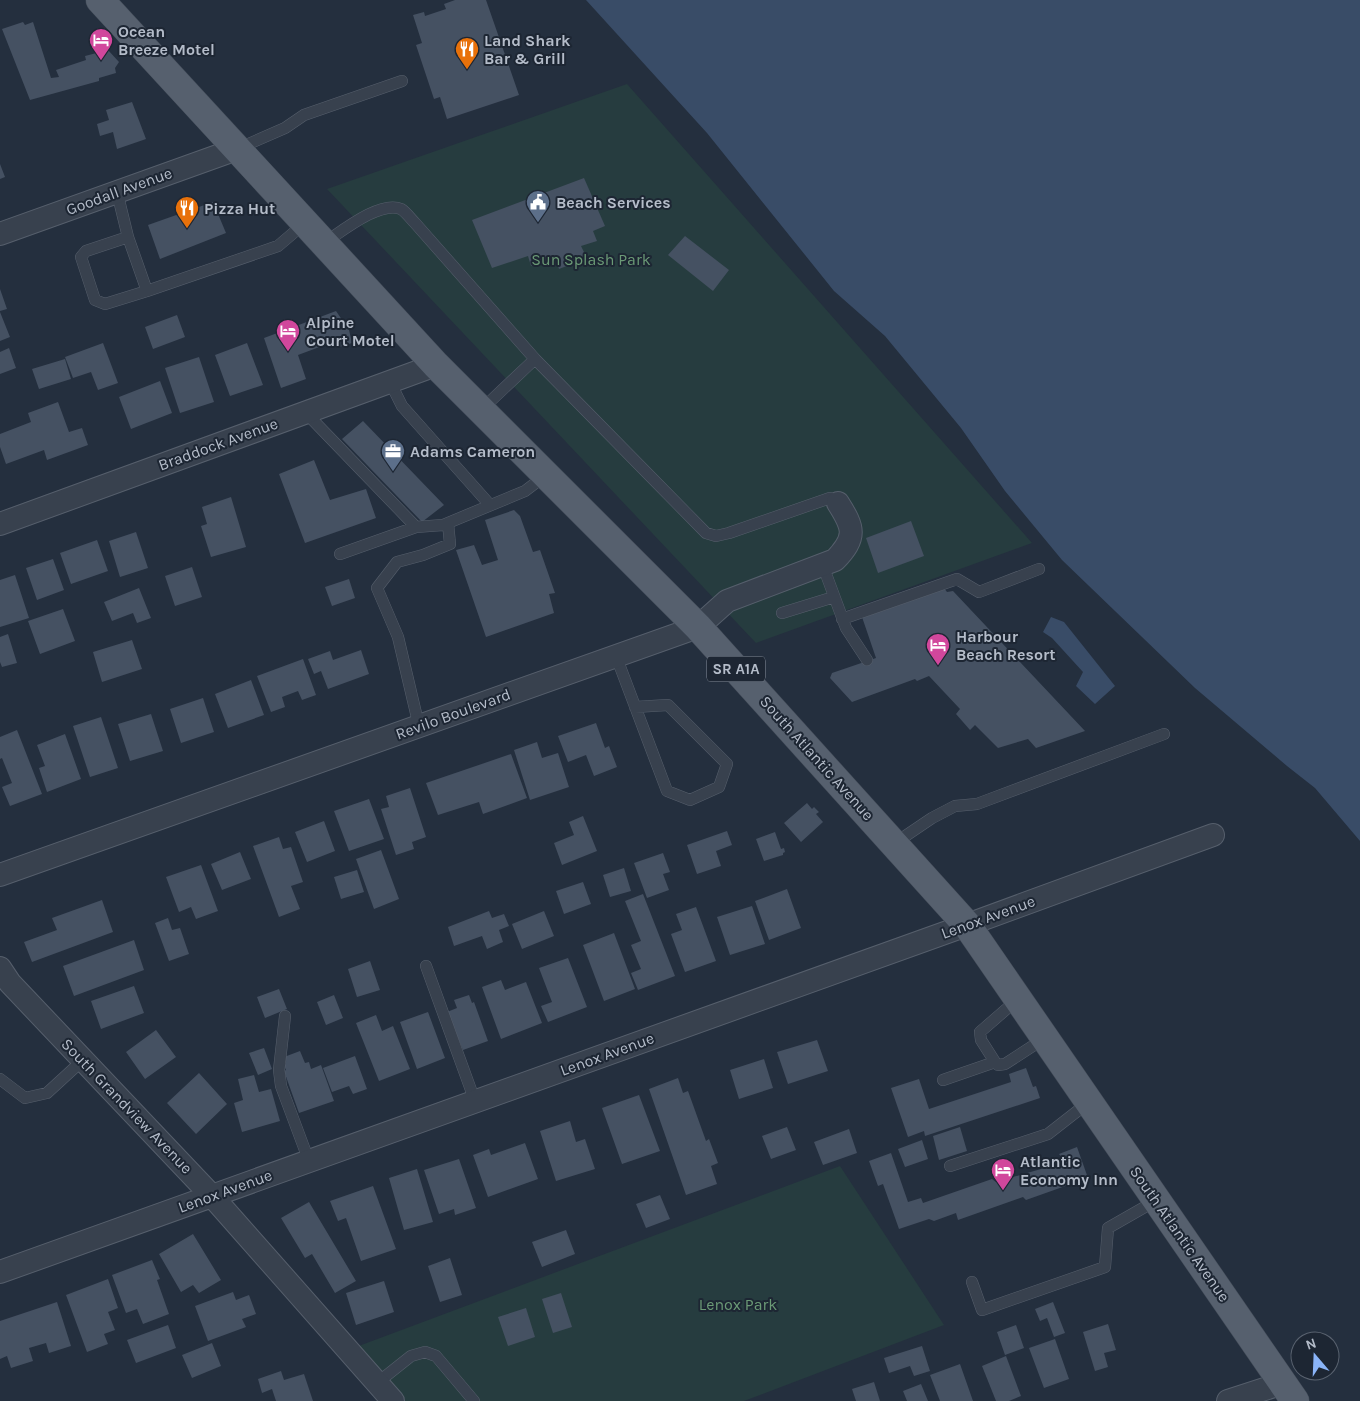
<svg xmlns="http://www.w3.org/2000/svg" width="1360" height="1401" font-family="Karla,sans-serif">
<rect width="100%" height="100%" fill="#242f3e"/>
<path fill="#263c3f" d="M627 84 1032 543 756 643 327 189Z
M840 1166 944 1325 744 1401H393L348 1350Z"/>
<path fill="#394c67" d="M586 0H1360V841L1315 788 1287 766 1195 688 1062 560 1005 491 961 428 885 336 834 291 707 133Z
M1051 617 1064 622 1115 686 1095 704 1076 686 1083 672 1052 638 1043 632Z"/>
<path fill="#455162" d="M455 0H486L519 95 447 119 440 97 434 99 416 45 422 43 413 15 424 12 425 16 446 9 444 4Z
M23 22 25 25 33 22 51 78 59 77 56 70 86 60 85 56 108 50 119 62 115 68 116 73 99 78V81L30 100 2 29Z
M132 102 146 139 117 149 113 132 100 136 97 124 109 120 106 110Z
M0 164 5 177 0 179Z
M584 178 605 226 593 231 597 241 581 246 587 258 559 269 555 257 531 266 528 256 492 268 472 220Z
M213 202 226 233 160 259 148 225Z
M685 236 729 270 713 291 668 255Z
M0 289 7 309 0 311Z
M336 311 349 330 352 343 336 348 333 342 298 355 306 379 281 388 264 338Z
M0 312 10 337 0 341Z
M177 315 185 337 153 349 145 327Z
M103 343 118 383 98 390 91 372 73 378 65 357Z
M247 343 263 385 230 396 215 355Z
M9 348 16 368 0 374V352Z
M199 357 214 402 180 413 165 368Z
M65 359 71 379 39 389 32 369Z
M160 381 172 413 131 429 119 397Z
M58 402 69 432 82 428 88 445 47 460 44 450 6 464 0 447V434L31 422 28 413Z
M363 421 444 505 422 522 342 439Z
M314 460 330 500 366 489 376 518 305 543 279 474Z
M231 497 246 547 211 557 201 526 207 524 202 507Z
M514 510 520 516 533 552 540 550 555 593 549 594 554 613 486 637 456 550 474 545 482 565 498 560 485 520Z
M911 521 924 556 878 573 866 538Z
M136 532 148 568 120 577 109 541Z
M97 540 108 571 71 584 60 553Z
M53 559 64 590 37 600 26 568Z
M192 567 202 597 175 606 165 576Z
M15 575 29 618 0 627V580Z
M349 579 355 598 332 606 325 587Z
M139 588 151 618 137 623 133 613 112 621 104 602Z
M944 588 947 592 953 591 1085 731 1036 748 1028 739 998 748 975 725 970 730 956 714 960 709 929 676 917 681 915 679 852 702 830 678 832 673 876 658 862 617Z
M63 609 75 641 40 654 28 621Z
M8 634 17 663 2 667 0 662V637Z
M132 640 142 669 102 682 93 652Z
M361 650 369 674 328 689 321 671 314 674 308 659 330 651 333 660Z
M303 659 316 695 302 700 298 691 282 697 285 707 271 712 257 676Z
M251 680 264 715 228 728 215 694Z
M203 698 214 732 181 743 170 709Z
M151 714 163 751 130 761 118 724Z
M101 717 118 768 90 777 73 726Z
M596 723 605 748 609 746 617 767 594 776 586 755 568 762 558 736Z
M17 730 42 794 10 806 2 787 12 783 2 758 0 759V737Z
M65 734 81 779 47 792 39 768 45 766 37 745Z
M537 742 542 758 558 753 569 787 530 800 514 750Z
M511 754 527 798 483 814 479 802 438 815 426 783Z
M410 788 426 837 412 842 414 849 396 855 381 809 389 807 386 796Z
M369 799 384 839 349 851 334 811Z
M807 803 812 809 814 807 819 812 816 814 823 822 801 842 784 823Z
M583 816 597 851 562 865 554 843 574 835 569 822Z
M324 821 335 851 307 862 295 832Z
M727 831 732 845 716 851 721 866 697 874 687 845Z
M775 832 781 849 784 848 785 852 783 853V855L764 861 756 839Z
M279 837 283 849 291 847 303 882 291 886 300 909 279 917 253 846Z
M381 850 399 899 374 909 356 859Z
M240 852 251 879 222 890 211 864Z
M663 853 670 872 663 874 669 890 647 898 634 863Z
M201 865 218 911 196 919 191 907 179 912 166 877Z
M624 868 631 891 610 897 603 875Z
M357 870 364 892 341 899 334 877Z
M583 882 591 904 564 914 556 891Z
M787 889 801 928 769 940 755 901Z
M643 894 675 976 638 990 631 973 641 969 631 945 641 941 625 901Z
M102 900 113 932 32 962 24 942 57 930 52 918Z
M752 906 765 944 730 955 717 917Z
M696 907 716 961 685 972 671 934 682 930 676 914Z
M489 911 492 918 504 914 509 926 499 930 503 942 487 949 482 936 454 946 448 927Z
M544 911 554 936 522 949 512 924Z
M168 918 172 930 180 928 189 954 169 961 155 923Z
M614 933 635 989 604 1001 583 945Z
M134 940 144 970 74 996 63 966Z
M568 958 587 1007 548 1022 541 1006 552 1002 539 968Z
M370 961 380 990 357 997 348 969Z
M501 980 505 990 526 982 542 1023 501 1039 482 987Z
M134 986 144 1013 101 1029 91 1001Z
M279 989 287 1009 265 1018 257 997Z
M334 995 343 1018 326 1025 317 1002Z
M469 995 472 1003 474 1002 488 1041 463 1050 447 1012 457 1008 454 1000Z
M428 1012 445 1058 417 1069 400 1022Z
M376 1015 382 1031 393 1026 410 1069 379 1081 356 1023Z
M156 1030 176 1057 145 1079 126 1052Z
M817 1040 828 1071 788 1084 777 1052Z
M264 1048 272 1069 258 1075 249 1053Z
M300 1051 305 1063 309 1062 311 1069 321 1065 334 1101 299 1113 284 1071 286 1070 284 1065 286 1064 284 1057Z
M355 1056 367 1089 353 1094 349 1086 332 1092 323 1068Z
M764 1059 773 1088 739 1099 730 1070Z
M1026 1068 1033 1087 1036 1086 1040 1098 925 1136 924 1131 908 1137 891 1088 919 1079 929 1109 1011 1082 1009 1074Z
M199 1073 227 1104 196 1134 167 1103Z
M254 1075 259 1092 271 1089 280 1121 242 1132 234 1103 243 1100 238 1079Z
M678 1078 683 1093 688 1091 706 1141 709 1139 718 1163 711 1166 717 1184 686 1195 649 1089Z
M639 1095 660 1151 622 1164 602 1108Z
M570 1121 576 1142 585 1139 595 1169 556 1181 540 1131Z
M787 1127 796 1150 771 1159 762 1136Z
M960 1127 967 1151 939 1160 933 1136Z
M849 1129 857 1153 823 1165 814 1142Z
M922 1140 928 1159 905 1167 898 1149Z
M525 1143 538 1179 488 1197 473 1155 489 1149 491 1155Z
M1077 1147 1088 1178 1026 1200 1023 1197 958 1220 956 1213 934 1221 929 1219 899 1229 883 1184 878 1186 869 1161 891 1153 908 1202 921 1198 923 1203 992 1179 996 1182 1065 1162 1059 1154Z
M459 1159 476 1208 455 1215 454 1209 439 1214 424 1170Z
M417 1169 433 1222 404 1230 389 1178Z
M373 1186 396 1249 361 1261 346 1218 338 1221 330 1201Z
M660 1195 670 1219 646 1228 636 1204Z
M309 1202 356 1281 335 1293 312 1254 305 1258 281 1218Z
M566 1230 575 1254 542 1267 532 1242Z
M193 1234 221 1280 199 1293 193 1285 181 1292 159 1254Z
M450 1258 462 1295 440 1302 428 1266Z
M152 1260 160 1279 157 1280 169 1314 143 1324 137 1309 126 1313 112 1275Z
M108 1279 118 1308 108 1312 115 1330 104 1334 108 1344 87 1352 66 1295Z
M384 1281 394 1312 356 1325 346 1293Z
M233 1292 236 1300 249 1295 256 1314 242 1319 246 1327 208 1341 195 1306Z
M561 1293 572 1327 553 1333 542 1299Z
M57 1302 71 1346 49 1353 46 1343 29 1348 33 1361 11 1368 7 1356 0 1359V1321Z
M1053 1302 1065 1333 1054 1337 1047 1318 1040 1321 1035 1309Z
M526 1308 535 1337 508 1346 498 1317Z
M1108 1324 1116 1350 1104 1353 1108 1367 1095 1371 1083 1332Z
M168 1325 176 1348 136 1363 127 1340Z
M1016 1325 1024 1348 1005 1355 997 1332Z
M1055 1339 1069 1379 1044 1388 1029 1348Z
M212 1343 221 1366 192 1378 182 1355Z
M922 1346 930 1371 914 1376 910 1366 889 1373 884 1358Z
M1006 1356 1021 1396 1009 1401H996L982 1366Z
M960 1364 973 1401H940L930 1375Z
M281 1371 284 1380 304 1374 313 1401H276L272 1389 262 1393 258 1379Z
M874 1382 880 1401H856L852 1389Z
M921 1384 928 1401H907L903 1391Z"/>
<g fill="none" stroke-linecap="round" stroke-linejoin="round">
<g stroke="#565f6c" stroke-width="12">
<path id="lane" d="M237 149 285 128 304 115 402 81
M117 192 128 237 147 291 278 246 305 223
M128 237 86 251 81 257 95 300 105 304 147 291
M324 243C341 232 380 200 401 209 406 212 411 219 415 223L535 359
M390 382 402 406 490 505
M481 410 535 359 706 533 716 536 729 533 830 498 838 503
M306 413 416 527 443 525 525 491 546 475
M340 554 416 527
M823 566 846 628 867 660
M782 613 834 597
M842 619 957 579 979 592 1039 569
M616 656 667 791 690 800 719 787 727 764 668 705 635 707
M419 726 398 637 377 588 397 562 423 555 450 544 448 523
M895 843 932 818 955 806 977 804 1164 734
M426 966 475 1101
M1018 999 980 1032 981 1040 995 1062 998 1065 1005 1064 1045 1038
M285 1016 279 1070 281 1086 309 1161
M0 1079 25 1098 47 1093 83 1060
M943 1080 995 1062
M950 1166 1048 1134 1089 1102
M972 1282 982 1310 1105 1267 1108 1228 1157 1200
M377 1383 411 1356 425 1352 436 1356 474 1401"/>
</g>
<g stroke="#565f6c" stroke-width="24">
<path id="street" d="M0 234 237 149
M0 524 436 365
M0 875 698 627 727 601 835 560C857 537 854 528 838 503
M0 968 10 983 212 1196 393 1401
M0 1272 967 925 1213 835
M1228 1401 1283 1383"/>
</g>
<g stroke="#414a57" stroke-width="29">
<path id="primary" d="M100 0 436 365 698 627 967 925 1295 1401"/>
</g>
<use href="#lane" stroke="#38414e" stroke-width="11"/>
<use href="#street" stroke="#38414e" stroke-width="22"/>
<use href="#primary" stroke="#56606e" stroke-width="28"/>
</g>
<defs>
<g id="hotel-pin" transform="scale(1.25)"><path d="M0 17L-7.5 6A9.5 9.5 0 1 1 7.5 6Z" fill="#d1479c" stroke="#1d2633"/><path d="M-6-4.5h1.5V1H6V5H4.5V3h-9V5H-6ZM-4 0a1.8 1.8 0 1 1 3.6 0ZM.5 0V-2.5h3Q6-2.5 6 0Z" fill="#fff"/></g>
<g id="restaurant-pin" transform="scale(1.25)"><path d="M0 17L-7.5 6A9.5 9.5 0 1 1 7.5 6Z" fill="#e8710a" stroke="#1d2633"/><path d="M-5-6h1v4h1v-4h1v4h1v-4h1v5L-1.5 .5V6h-2V.5L-5-1ZM5-6V6H3V1.5H1.5Q1.5-4 5-6Z" fill="#fff"/></g>
<g id="civic-pin" transform="scale(1.25)"><path d="M0 17L-7.5 6A9.5 9.5 0 1 1 7.5 6Z" fill="#5c6f8a" stroke="#1d2633"/><path d="M-.6-6.5H3V-4.5H.6V-3L4-1V1h2V6H-6V1h2V-1L-.6-3ZM-1.2 2.5V6h2.4V2.5Z" fill="#fff"/></g>
<g id="office-pin" transform="scale(1.25)"><path d="M0 17L-7.5 6A9.5 9.5 0 1 1 7.5 6Z" fill="#5c6f8a" stroke="#1d2633"/><path d="M-6-3h4V-5.5h4V-3h4V5H-6ZM-1-4.5V-3h2v-1.5ZM-6 0V1H6V0Z" fill="#fff"/></g>
</defs>
<g fill-rule="evenodd">
<use href="#hotel-pin" x="101" y="40"/>
<use href="#restaurant-pin" x="467" y="49"/>
<use href="#civic-pin" x="538" y="202"/>
<use href="#restaurant-pin" x="187" y="208"/>
<use href="#hotel-pin" x="288" y="331"/>
<use href="#office-pin" x="393" y="451"/>
<use href="#hotel-pin" x="938" y="645"/>
<use href="#hotel-pin" x="1003" y="1170"/>
</g>
<g text-anchor="middle" dominant-baseline="central" stroke-width="4" stroke-linejoin="round" paint-order="stroke">
<rect fill="#1d2633" stroke="#878f9c" stroke-width="1" x="707" y="656.5" width="58" height="25" rx="4"/>
<g font-size="15" font-weight="bold" fill="#b4bcc9">
<text x="736" y="669">SR A1A</text>
</g>
<g font-size="16" font-weight="bold" fill="#b4bcc9" stroke="#1d2633" text-anchor="start">
<text x="118" y="31">Ocean<tspan x="118" dy="18">Breeze Motel</tspan></text>
<text x="484" y="40">Land Shark<tspan x="484" dy="18">Bar &amp; Grill</tspan></text>
<text x="556" y="202">Beach Services</text>
<text x="204" y="208">Pizza Hut</text>
<text x="306" y="322">Alpine<tspan x="306" dy="18">Court Motel</tspan></text>
<text x="410" y="451">Adams Cameron</text>
<text x="956" y="636">Harbour<tspan x="956" dy="18">Beach Resort</tspan></text>
<text x="1020" y="1161">Atlantic<tspan x="1020" dy="18">Economy Inn</tspan></text>
</g>
<g font-size="16" fill="#b4bcc9" stroke="#1d2633">
<text transform="translate(119 191) rotate(-20)">Goodall Avenue</text>
<text transform="translate(218 444) rotate(-20)">Braddock Avenue</text>
<text transform="translate(453 714) rotate(-20)">Revilo Boulevard</text>
<text transform="translate(817 758) rotate(48)">South Atlantic Avenue</text>
<text transform="translate(988 917) rotate(-20)">Lenox Avenue</text>
<text transform="translate(607 1054) rotate(-20)">Lenox Avenue</text>
<text transform="translate(127 1106) rotate(46)">South Grandview Avenue</text>
<text transform="translate(225 1191) rotate(-20)">Lenox Avenue</text>
<text transform="translate(1180 1234) rotate(55)">South Atlantic Avenue</text>
</g>
<g font-size="16" fill="#6b9a76" stroke="#1d2633">
<text x="591" y="259">Sun Splash Park</text>
<text x="738" y="1304">Lenox Park</text>
</g>
</g>
<g transform="translate(1315 1356) rotate(341)"><circle r="24" fill="#1d2633" stroke="#59626f"/>
<path d="M0-4L9 19L0 12L-9 19Z" fill="#8ab4f8"/>
<text y="-8" font-size="14" font-weight="bold" text-anchor="middle" fill="#b4bcc9">N</text>
</g>
</svg>
